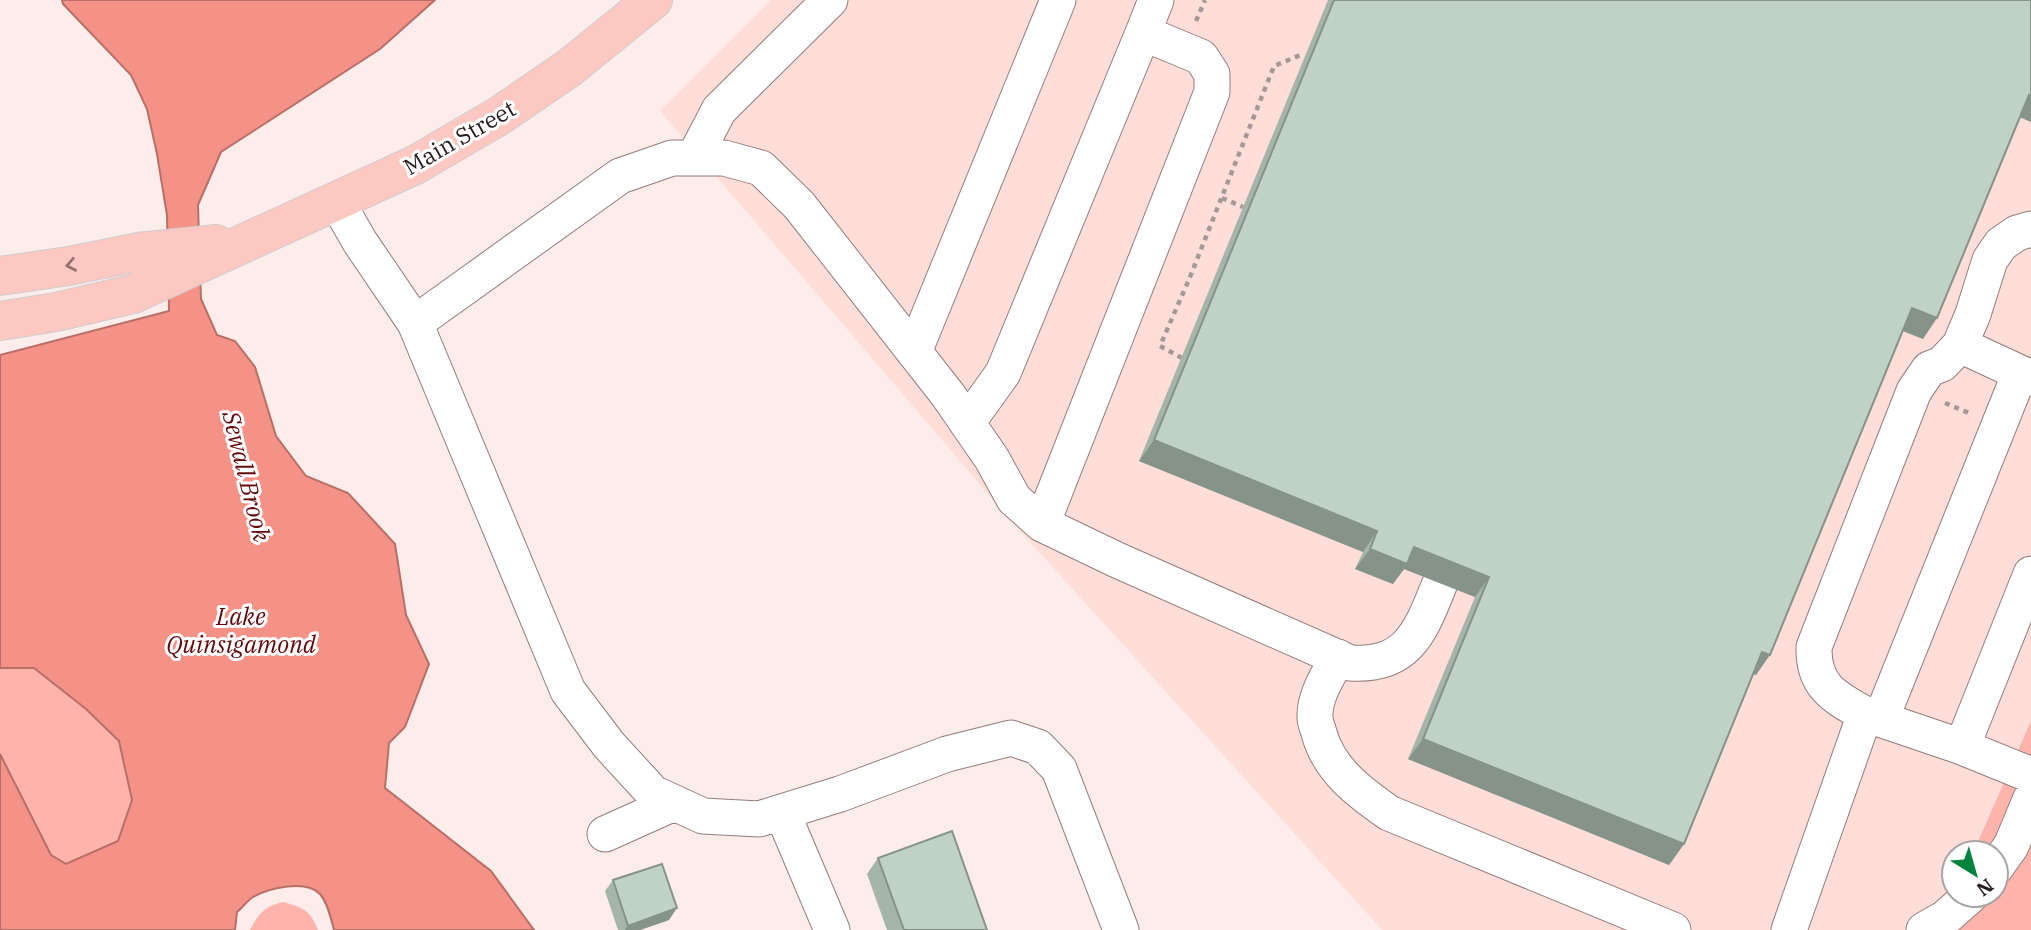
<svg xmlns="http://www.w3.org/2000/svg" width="2031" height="930" font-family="'IBM Plex Serif',serif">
<rect width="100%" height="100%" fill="#fcedeb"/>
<path fill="#ffded9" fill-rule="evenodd" d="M771 0H2031V883L1982 930H1382L1019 530 660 111ZM1954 853H1996V895H1954Z"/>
<path fill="#feb3ab" d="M0 668H34L86 709 119 741 132 800 118 841 66 864 51 855 0 754Z
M2031 721V930H1939L1954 895H1996V853H1973Z
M283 902C304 908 310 910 318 930H250C258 914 265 906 283 902Z"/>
<path fill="#f59288" stroke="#b76f68" stroke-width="2" d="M62 0H435L380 49 221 152 198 205 201 299 217 335 235 341 255 367 276 436 306 476 348 493 395 544 406 615 429 664 405 727 389 743 385 788 491 871 534 930H334C331 919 328 903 320 894 306 879 269 888 253 897 247 901 242 908 237 912L235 930H0V754L51 855 66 864 118 841 132 800 119 741 86 709 34 668H0V355L169 311 167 215 157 154 147 109 131 75 63 4Z"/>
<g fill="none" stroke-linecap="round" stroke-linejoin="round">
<g stroke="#937d7a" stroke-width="37">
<path id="minor" d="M694 158 719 110 830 0
M337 202 360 242 415 323 568 691 609 745 653 793 703 816 759 819 840 794 947 754 1011 738 1038 747 1059 769 1121 930
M415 323 620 176 672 158H724L761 168 799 205 948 395 992 459 1014 499 1042 524 1117 560 1350 663C1409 667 1421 630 1440 583
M1960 345 2031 378
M914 352 1058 0
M967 423 1003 373 1143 33
M1042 524 1212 92V74L1201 57 1143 33 1156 0
M1338 657C1328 676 1314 696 1315 718 1315 722 1318 729 1319 733 1329 770 1359 792 1389 813L1673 930
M1865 714 1962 747 2031 775
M1881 719 2020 373
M1962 747 2031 574
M782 812 832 930
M605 834 674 803
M1996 867 2011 846 2031 798
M1789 930 1865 714C1834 697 1813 686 1814 647L1914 391 1929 369 1942 364 1960 345 1973 314 1990 260 2001 244 2017 233 2031 229
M1924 930 1945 918 1971 895"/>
</g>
<g stroke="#cfcdcd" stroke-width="40">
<path id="major" d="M0 276 69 266 138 252 216 244
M0 321 56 312 133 294 415 165 499 116 569 68 653 0"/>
</g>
<path stroke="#a59997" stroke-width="4.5" stroke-dasharray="5 5" stroke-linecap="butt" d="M1196 21 1205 0
M1222 198 1243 207
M1182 358 1160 346 1190 277 1274 66 1303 54
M1945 403 1969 413"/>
<use href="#minor" stroke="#fff" stroke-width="35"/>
<use href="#major" stroke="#fdc8c2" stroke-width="38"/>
</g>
<path fill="#a5b5a8" d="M1328 0H2031V122L2020 117 1923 339 1903 331 1756 675 1753 674 1684 844 1669 865 1408 759 1475 597 1404 569 1393 584 1355 569 1363 552 1139 461Z
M878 858 987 930H887L867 874Z
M613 880 669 920 640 930H618L605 891Z"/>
<path fill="#869388" d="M2029 95 2031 96V122L2015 115Z
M1912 308 1937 318 1923 339 1898 329Z
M1154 440 1377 531 1363 552 1139 461Z
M1414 547 1489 577 1475 597 1404 569 1393 584 1355 569 1370 549Z
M1762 652 1770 655 1756 675 1748 672Z
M1423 739 1684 844 1669 865 1408 759Z
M677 908 669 920 640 930H625L628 926Z"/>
<path fill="#c0d2c3" stroke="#869388" stroke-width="2" d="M1334 0H2031V96L2029 95 1937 318 1912 308 1770 655 1762 652 1684 844 1423 739 1489 577 1414 547 1407 564 1370 549 1377 531 1154 440Z
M952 831 987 930H904L878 858Z
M662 864 677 908 628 926 613 880Z"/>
<defs><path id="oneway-chevron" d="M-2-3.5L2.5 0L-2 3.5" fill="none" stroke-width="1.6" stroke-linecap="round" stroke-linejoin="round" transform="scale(1.75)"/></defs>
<use stroke="#92726f" href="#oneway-chevron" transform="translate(71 265) rotate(169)"/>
<g text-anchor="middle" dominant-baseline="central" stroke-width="6" stroke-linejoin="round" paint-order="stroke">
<g font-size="23" fill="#261d1c" stroke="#fff">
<text transform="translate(459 137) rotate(-30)">Main Street</text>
</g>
<g font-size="24" font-style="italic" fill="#63090c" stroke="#fff">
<text transform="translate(247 476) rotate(76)">Sewall Brook</text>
<text x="241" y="616">Lake<tspan x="241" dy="28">Quinsigamond</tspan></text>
</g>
</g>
<g transform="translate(1975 874) rotate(143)"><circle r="33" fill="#ffffff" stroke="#a8a5a4" stroke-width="2"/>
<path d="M0-5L12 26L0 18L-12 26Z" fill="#00833e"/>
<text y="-10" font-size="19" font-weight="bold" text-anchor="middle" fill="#261d1c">N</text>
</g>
</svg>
